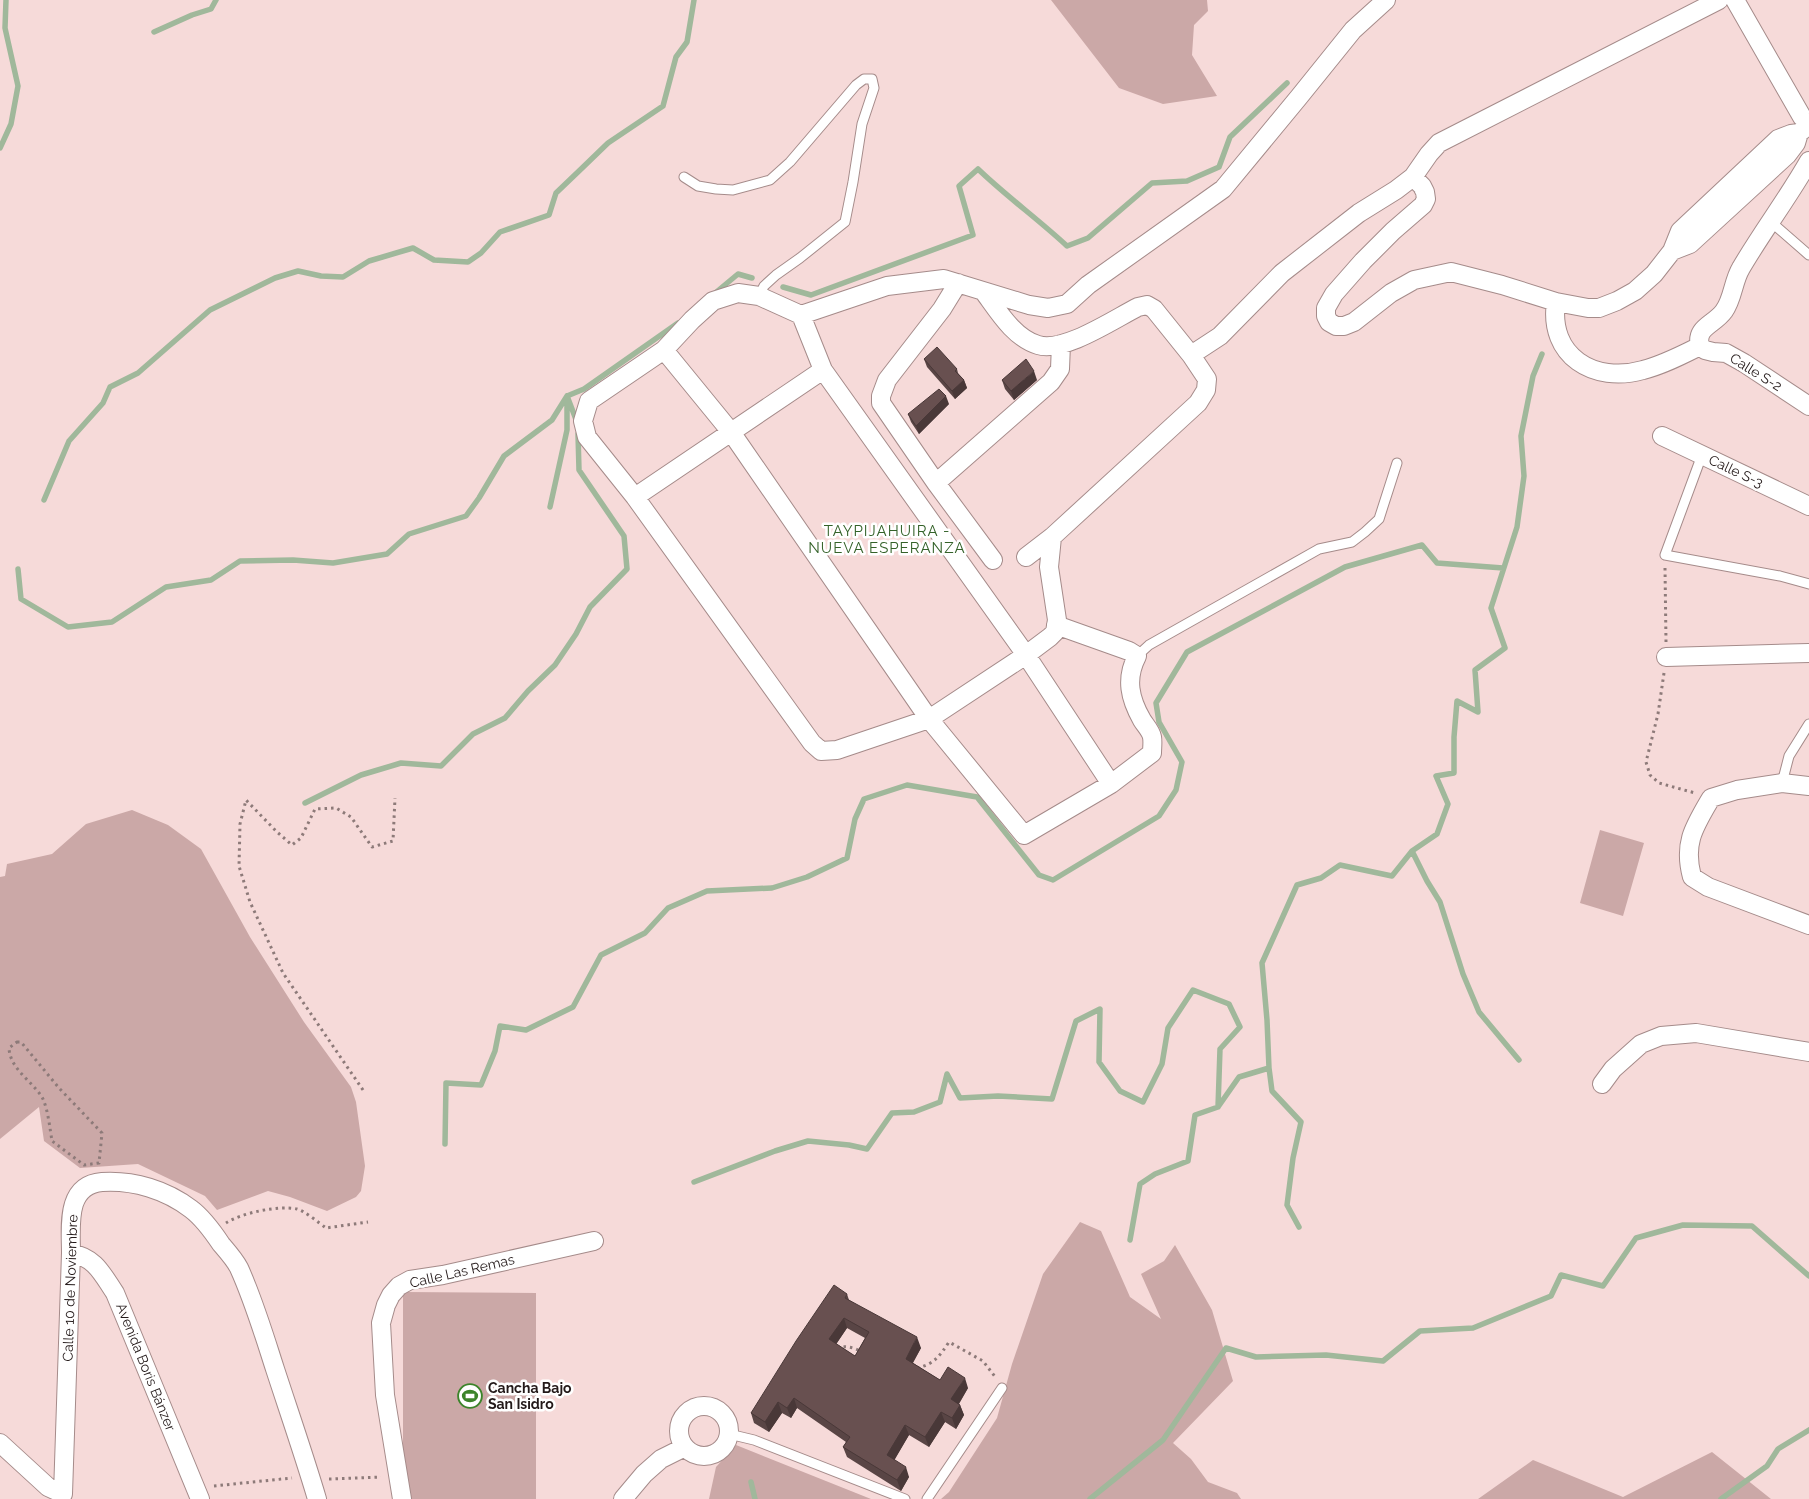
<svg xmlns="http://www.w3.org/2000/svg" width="1809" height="1499" font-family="Raleway,sans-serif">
<rect width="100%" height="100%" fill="#f6dad9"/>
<path fill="#cba8a7" d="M1051 0H1207L1208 11 1194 25 1192 55 1217 96 1163 104 1119 88Z
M132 810 168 825 201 849 250 937 304 1022 351 1087 356 1102 365 1166 361 1191 356 1197 327 1211 290 1197 268 1191 217 1210 205 1196 138 1164 80 1168 44 1141 39 1107 0 1139V877L5 876 7 864 52 854 86 824Z
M1600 830 1644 843 1623 916 1580 903Z
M1080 1222 1101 1231 1130 1297 1161 1319 1141 1274 1164 1261 1175 1245 1212 1310 1233 1381 1173 1443 1191 1459 1208 1482 1237 1493 1241 1499H941L949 1492 997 1418 1012 1364 1043 1274Z
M403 1292 536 1293V1499H403Z
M736 1445 871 1499H709L716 1467Z
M1712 1452 1771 1499H1478L1533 1460 1623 1497Z"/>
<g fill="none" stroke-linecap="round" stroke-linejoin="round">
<path stroke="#a0b89b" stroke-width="5.5" d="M154 32 192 15 211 9 216 0
M0 148 11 124 18 86 5 28 6 0
M783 287 811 295 973 235 959 186 978 169C1006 196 1038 219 1067 246L1088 238 1152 183 1187 181 1219 167 1230 137 1287 83
M714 294 738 274 752 278
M567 396 577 422
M44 500 69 441 103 403 110 387 138 373 210 310 275 278 298 271 321 276 343 277 369 261 413 248 434 260 468 262 481 253 500 232 549 215 556 193 579 171 608 143 663 106 676 57 687 42 694 0
M550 507 567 430V396L584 389 678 323
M18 569 21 599 68 627 112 622 166 587 211 580 240 561 293 560 333 563 387 554 409 534 466 516 479 498 504 456 552 420 567 396
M305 803 361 775 401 763 441 766 473 734 505 718 528 691 555 665 576 634 590 607 627 569 624 536 579 470 578 434
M1412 851 1427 881 1440 902 1463 974 1479 1012 1519 1060
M1269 1068 1272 1091 1301 1122 1293 1158 1287 1205 1299 1227
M445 1144 446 1083 481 1085 495 1051 500 1026 526 1030 573 1007 601 955 645 933 668 908 707 891 772 888 807 877 847 858 855 819 864 799 907 785 977 797 1039 875 1053 880 1159 816 1176 790 1182 762 1159 722 1156 703 1187 652 1345 567 1422 545 1437 563 1503 568
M694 1182 775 1151 808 1141 849 1145 867 1149 892 1113 914 1112 940 1102 947 1074 960 1098 998 1096 1052 1099 1076 1021 1100 1009 1099 1062 1120 1091 1143 1102 1162 1064 1168 1028 1193 990 1229 1004 1240 1027 1220 1049 1218 1107
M1130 1240 1140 1184 1155 1174 1188 1161 1195 1115 1218 1107 1239 1077 1269 1068 1267 1020 1262 963 1297 885 1321 878 1340 865 1392 876 1412 851 1437 834 1448 804 1436 776 1454 773V737L1457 701 1478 712 1475 670 1505 648 1491 608 1517 527 1524 476 1521 436 1533 376 1542 354
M751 1482 755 1499
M1090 1499 1163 1440 1226 1348 1256 1357 1326 1355 1383 1361 1420 1331 1473 1328 1551 1296 1561 1275 1603 1286 1636 1238 1683 1225 1752 1226 1809 1276
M1721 1499 1767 1466 1778 1449 1809 1430"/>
<g stroke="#a58b8a" stroke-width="11">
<path id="lane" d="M684 177 698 186 716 189 733 190 770 180 790 162 856 85 864 79H872L874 88 862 124 853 182 845 222 800 258 776 275 764 286 759 296
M1771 222 1809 255
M1702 455 1665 555 1780 576 1809 584
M1137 656 1149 645 1319 549 1352 542 1365 532 1379 519 1397 463
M1782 783 1789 756 1809 724
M729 1434 754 1440 905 1499
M927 1499 1002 1388"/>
</g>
<g stroke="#a58b8a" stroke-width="20">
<path id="street" d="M1735 0 1802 117 1809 123
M1413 177 1422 186 1425 192 1426 199 1423 205 1393 231 1363 261 1334 294 1326 308V316L1329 322 1336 326H1344L1354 322 1391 293 1414 280 1451 272 1502 285 1556 302 1588 308H1599L1617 301 1635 291 1654 274 1672 251 1680 231 1778 139 1791 134 1799 133 1809 125
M1672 251 1690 244 1787 155 1796 143 1799 133
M958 283 942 309 887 380 881 396V403L936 483 993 560
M984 292C998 311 1014 338 1038 345 1064 353 1114 319 1138 307L1147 305 1154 309 1191 355 1207 379 1206 390 1198 403 1052 537 1026 557
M1556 302C1548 356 1594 384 1643 370 1663 365 1682 355 1700 346
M801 315 823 370 1026 655 1111 784
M1700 346C1695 327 1714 325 1724 311 1733 299 1733 281 1741 268 1762 232 1788 198 1809 161
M1700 346 1705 350 1713 352 1726 353 1744 363 1809 406
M664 350 731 432 929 719 1024 835 1111 784 1152 753C1152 748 1153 742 1152 737 1151 731 1145 725 1142 720 1130 699 1125 679 1137 656L1129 651 1056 625
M1191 355 1220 336 1282 273 1359 213 1396 190 1413 177 1429 154 1439 143 1719 0
M1662 436 1809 506
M936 483 1051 382 1060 369 1061 344
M635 497 823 370
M1052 537 1049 567 1057 620 1055 632 1050 637 1026 655 929 719 837 750 821 751 812 743 635 497 587 437 583 421 589 401 664 350 692 320 713 301 738 293 759 296 801 315 887 286 944 279 1029 305 1048 308 1067 304 1088 285 1223 189 1299 97 1353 30 1386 0
M1666 657 1809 653
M1809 786 1782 783 1737 790 1711 798C1694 827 1683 843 1692 877L1708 887 1809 925
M1602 1084 1613 1069 1641 1044 1661 1036 1696 1033 1809 1052
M71 1253C96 1258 102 1274 115 1293L200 1499
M679 1431a25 25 0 1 1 50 0a25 25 0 1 1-50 0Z
M0 1443 48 1487 63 1494 71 1253C71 1227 65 1185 102 1182 134 1180 166 1190 191 1209 203 1218 213 1232 221 1244 227 1251 235 1260 239 1268 254 1301 264 1335 275 1369 289 1412 304 1455 317 1499
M402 1499 385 1395 381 1323 386 1305 391 1295 399 1286 410 1280 443 1275 594 1241
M623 1499 644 1474 661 1459 685 1447"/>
</g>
<path stroke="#8d7a79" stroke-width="3" stroke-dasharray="2.5 4" stroke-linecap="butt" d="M1665 568 1666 642
M1664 673 1658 714 1646 762 1650 775 1659 783 1695 793
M17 1042H21L59 1088 102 1133 99 1163 84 1165 52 1141C50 1129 48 1110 43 1099 34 1082 10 1070 9 1048Z
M363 1090 283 973 250 902 239 866 240 824 246 800 277 832 292 845 301 838 315 809 336 808 351 817 372 847 393 841 395 798
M226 1223C241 1213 279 1205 297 1209 305 1211 319 1223 326 1228L368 1222
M837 1347C846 1346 853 1347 862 1352
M917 1368C934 1364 939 1357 949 1342L983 1361 996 1378
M329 1479 381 1477
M214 1486 292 1478"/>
<use href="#lane" stroke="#fff" stroke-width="9"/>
<use href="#street" stroke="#fff" stroke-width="18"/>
</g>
<path fill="#594545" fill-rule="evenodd" d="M924 359 957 369 958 373 964 380 967 388 955 399 927 367Z
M1002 380H1037L1014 400 1005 389Z
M949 404 919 434 911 422 908 414Z
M847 1294 849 1300 921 1348 913 1363 940 1380 968 1388 959 1404 960 1405 964 1415 956 1429 945 1422 929 1447 909 1435 894 1460 909 1477 901 1491 847 1457 843 1447 846 1442 797 1408 791 1418 782 1413 769 1432 754 1423 751 1413ZM847 1328 865 1338 855 1356 836 1344Z"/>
<path fill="#493838" d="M1034 371 1037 380 1014 400 1011 391Z
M964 380 967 388 955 399 952 391Z
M946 396 949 404 919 434 916 426Z
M844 1318 847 1328 833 1349 829 1339Z
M917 1337 921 1348 909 1369 906 1359Z
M965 1378 968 1388 955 1410 951 1399Z
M794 1398 797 1408 791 1418 787 1408Z
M778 1402 782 1413 769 1432 765 1422Z
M960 1405 964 1415 956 1429 952 1418Z
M941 1412 945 1422 929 1447 925 1437Z
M905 1425 909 1435 891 1466 887 1455Z
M906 1467 909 1477 901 1491 897 1480Z"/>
<path fill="#685050" stroke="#493838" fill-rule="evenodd" d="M937 347 957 369 955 371 964 380 952 391 924 359Z
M1026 359 1034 371 1011 391 1002 380Z
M939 389 946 396 916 426 908 414Z
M834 1285 847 1294 845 1298 917 1337 906 1359 940 1380 948 1367 965 1378 951 1399 960 1405 952 1418 941 1412 925 1437 905 1425 887 1455 906 1467 897 1480 843 1447 850 1437 794 1398 787 1408 778 1402 765 1422 751 1413 796 1341ZM844 1318 869 1332 855 1356 829 1339Z"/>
<defs>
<g id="stadium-ring" transform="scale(1.25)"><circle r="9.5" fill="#fff" stroke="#3c842a" stroke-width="1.5"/><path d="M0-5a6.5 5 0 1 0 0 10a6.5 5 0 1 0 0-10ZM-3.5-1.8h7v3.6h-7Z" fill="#3c842a"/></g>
</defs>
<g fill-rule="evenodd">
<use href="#stadium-ring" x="470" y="1396"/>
</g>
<g text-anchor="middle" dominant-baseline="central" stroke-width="5" stroke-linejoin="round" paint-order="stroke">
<g font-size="14" fill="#231919" stroke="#fff">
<text transform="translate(1756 372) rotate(32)">Calle S-2</text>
<text transform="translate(1736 471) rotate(25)">Calle S-3</text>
<text transform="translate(462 1271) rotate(-13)">Calle Las Remas</text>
<text transform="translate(70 1288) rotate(-88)">Calle 10 de Noviembre</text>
<text transform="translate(146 1367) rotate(68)">Avenida Boris Bánzer</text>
</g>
<g font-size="14" font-weight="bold" fill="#231919" stroke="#fff" text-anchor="start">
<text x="488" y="1388">Cancha Bajo<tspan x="488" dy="16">San Isidro</tspan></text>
</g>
<g font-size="15" letter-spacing="1" fill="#346229" stroke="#fff">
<text x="887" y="531">TAYPIJAHUIRA -<tspan x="887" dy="17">NUEVA ESPERANZA</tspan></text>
</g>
</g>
</svg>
